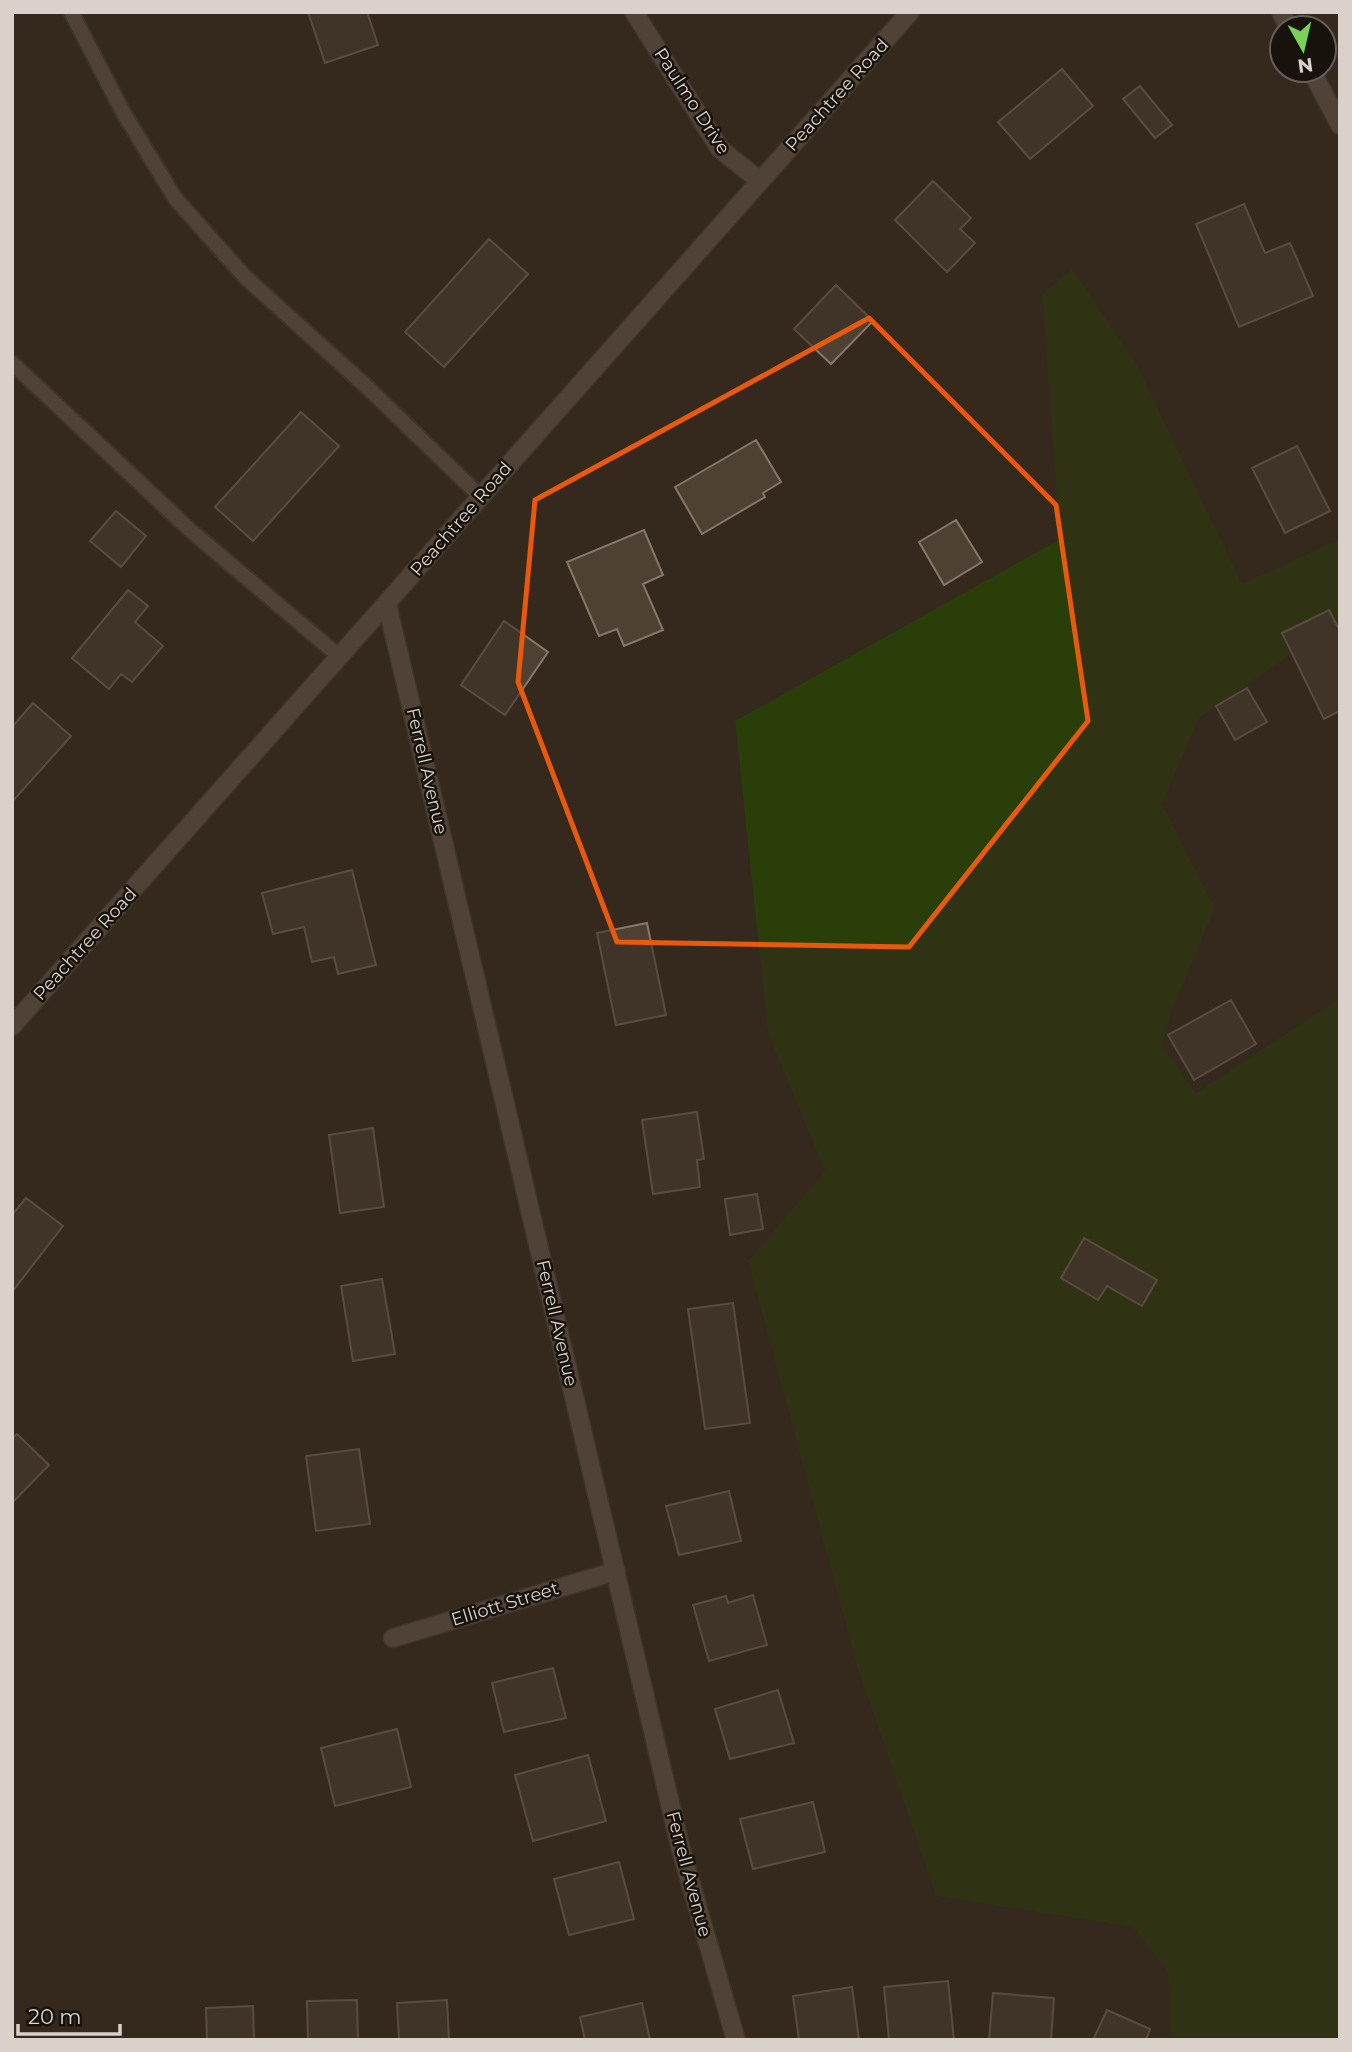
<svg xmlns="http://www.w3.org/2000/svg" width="1352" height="2052" font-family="Montserrat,sans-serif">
<rect width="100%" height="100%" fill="#35281d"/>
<path fill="#293e08" d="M1072 269 1137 365 1242 584 1340 539V621L1199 718 1162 804 1215 908 1171 1013 1162 1046 1196 1093 1340 998V2040H1171L1168 1972 1133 1927 936 1896 858 1669 748 1261 825 1171 768 1033 735 721 1060 539 1042 294Z"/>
<path fill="#4f4034" stroke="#87776a" stroke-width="2" d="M308 12H367L378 45 325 63Z
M1062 69 1093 106 1030 159 998 122Z
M1140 86 1172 125 1155 138 1123 99Z
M933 181 971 218 960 229 975 243 947 272 895 220Z
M1244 204 1265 253 1290 243 1313 296 1239 327 1196 224Z
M489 239 528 274 444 367 405 332Z
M836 285 873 321 831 364 794 329Z
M301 412 339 446 253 541 215 507Z
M756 440 781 482 763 493 765 497 702 534 675 487Z
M1297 446 1330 511 1285 533 1252 468Z
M116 511 146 536 121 567 90 541Z
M956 520 982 562 944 585 919 542Z
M644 530 663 575 643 584 663 630 624 646 617 629 599 636 567 562Z
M128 590 148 606 135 622 163 646 132 682 121 674 109 689 72 658Z
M1329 610 1340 631V711L1324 719 1282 633Z
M504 621 548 652 505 715 461 685Z
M1247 688 1267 722 1235 740 1216 706Z
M33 703 71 736 12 802V727Z
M352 870 376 965 338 974 334 957 312 962 304 927 273 934 262 893Z
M647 923 666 1015 616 1025 597 933Z
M1231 1000 1256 1044 1194 1080 1168 1035Z
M697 1112 704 1159 697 1160 700 1187 653 1194 642 1120Z
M373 1128 384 1207 340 1213 329 1135Z
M757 1194 763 1229 730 1235 725 1199Z
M26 1198 63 1226 12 1292V1215Z
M1084 1238 1157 1280 1142 1306 1107 1286 1098 1300 1061 1278Z
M382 1279 395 1354 353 1361 341 1286Z
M733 1303 750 1423 705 1429 688 1309Z
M17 1434 49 1465 12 1503V1438Z
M359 1449 370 1524 316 1531 306 1456Z
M729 1491 741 1541 679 1555 666 1506Z
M753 1595 767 1645 709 1661 693 1605 726 1596 728 1603Z
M553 1668 566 1718 504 1732 492 1683Z
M778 1690 794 1743 730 1759 715 1709Z
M397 1729 411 1787 335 1806 321 1748Z
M588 1755 606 1821 533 1841 515 1775Z
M813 1802 825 1852 753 1869 740 1819Z
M619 1862 634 1919 569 1935 554 1879Z
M948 1981 954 2040H889L884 1987Z
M852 1987 859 2040H799L793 1996Z
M993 1993 1054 1998 1051 2040H989Z
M357 2000 358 2040H308L307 2001Z
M447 2000 449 2040H399L397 2003Z
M642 2003 650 2040H585L580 2017Z
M253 2006 254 2040H207L206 2008Z
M1107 2010 1150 2029 1146 2040H1093Z"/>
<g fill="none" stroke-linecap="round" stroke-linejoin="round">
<g stroke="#4e4339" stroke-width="18">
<path id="lane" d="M71 12 123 112 175 198 245 277 367 387 481 497
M12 363 190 530 340 657"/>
</g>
<g stroke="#4e4339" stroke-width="21">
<path id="street" d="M634 12 720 149 760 181
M387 604 681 1850 736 2040
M393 1638 616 1571"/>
</g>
<g stroke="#4e4339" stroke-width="21">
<path id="secondary" d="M1281 12 1289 28
M1311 70 1340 125
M12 1026 910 12"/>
</g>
<use href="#lane" stroke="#716255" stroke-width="14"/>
<use href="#street" stroke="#716255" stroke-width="18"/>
<use href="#secondary" stroke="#716255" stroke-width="18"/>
</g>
<path d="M0 0H1352V2052H0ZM869 318 1056 505 1088 721 909 947 617 942 518 682 535 500Z" fill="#35281d" fill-opacity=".55" fill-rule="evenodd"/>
<path fill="none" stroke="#e8590c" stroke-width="5" stroke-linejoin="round" d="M869 318 1056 505 1088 721 909 947 617 942 518 682 535 500Z"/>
<g text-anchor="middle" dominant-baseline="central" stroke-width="5" stroke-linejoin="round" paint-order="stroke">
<g font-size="18" fill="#dad1ca" stroke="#18120d">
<text transform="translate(837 95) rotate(-48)">Peachtree Road</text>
<text transform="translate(692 101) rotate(57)">Paulmo Drive</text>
<text transform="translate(461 519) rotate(-49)">Peachtree Road</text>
<text transform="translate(427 771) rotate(77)">Ferrell Avenue</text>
<text transform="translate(85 944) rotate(-48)">Peachtree Road</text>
<text transform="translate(557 1323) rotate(77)">Ferrell Avenue</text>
<text transform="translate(505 1604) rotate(-17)">Elliott Street</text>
<text transform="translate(689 1874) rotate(75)">Ferrell Avenue</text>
</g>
</g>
<rect width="1352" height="2052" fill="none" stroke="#dad1ca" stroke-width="28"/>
<g transform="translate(1303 49) rotate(172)"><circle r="33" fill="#18120d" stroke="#665e59" stroke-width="2"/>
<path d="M0-5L12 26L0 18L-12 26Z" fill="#78d158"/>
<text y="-10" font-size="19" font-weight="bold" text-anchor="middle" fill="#dad1ca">N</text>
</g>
<path d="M18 2024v10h102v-10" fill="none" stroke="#dad1ca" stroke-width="3.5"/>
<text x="28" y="2024" font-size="21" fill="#dad1ca" stroke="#18120d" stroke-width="5" paint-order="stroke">20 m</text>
</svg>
